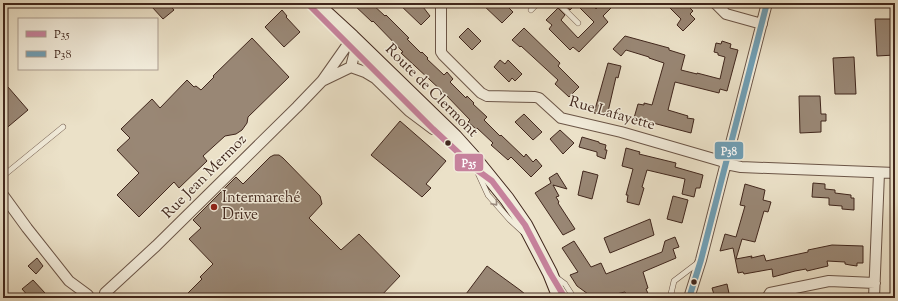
<svg xmlns="http://www.w3.org/2000/svg" width="898" height="301" font-family="'Sorts Mill Goudy',serif">
<rect width="100%" height="100%" fill="#ebe1c8"/>
<filter id="stains"><feTurbulence type="fractalNoise" baseFrequency=".005" numOctaves="4"/><feColorMatrix values="0 0 0 0 .2 0 0 0 0 .09 0 0 0 0 .02 0 0 0 .5 -.17"/></filter>
<radialGradient id="worn" r=".72"><stop offset=".6" stop-color="#630" stop-opacity="0"/><stop offset="1" stop-color="#630" stop-opacity=".3"/></radialGradient>
<path fill="#998775" stroke="#40261c" d="M157 3H168L174 10 163 19 152 7Z
M352 3H371L385 16 386 15 409 38 407 39 421 53 422 52 428 58 427 59 444 75 447 72 453 79 450 82 466 98 467 96 474 103 473 104 487 117 484 120 500 136 501 135 524 157 526 154 533 162 536 159 542 166 531 177 511 157 508 160 491 145 493 143 477 128 476 129 468 122 470 120 444 93 401 53 403 52 373 21 372 22Z
M398 3H420L430 16 421 25Z
M481 3H504L513 12 502 23Z
M564 3H591L596 9 602 3H616L603 16 608 22 579 52 573 47 570 50 549 29 552 25 546 20 558 8 565 15 561 20 578 38 594 22 576 4 570 10Z
M665 3H685L693 11 690 14 695 19 683 31 677 25 681 19Z
M282 10 287 16 286 17 300 32 284 47 265 27Z
M875 19H895V55L877 56Z
M468 28 481 41 472 50 459 37Z
M524 28 560 63 558 66 579 87 569 97 555 84 558 80 521 46 520 47 512 40Z
M625 36 669 48V50L685 55 681 70 697 74V73L720 79 725 57 718 55V53L714 52 716 43 721 44 722 41 731 44 730 48 738 50 727 91 720 89 719 93 675 82 668 110 688 116 687 118 694 119 691 133 634 118 638 104 644 105V103L652 105 664 63 649 58V57L626 50 621 56 613 49Z
M252 38 289 77 248 117 247 123 242 130 236 134 225 136 203 156 207 161 179 188 174 182 139 217 117 195 139 173 117 150 130 138 121 129 152 99 160 108 187 80 194 87 196 86 201 90 214 77 213 76Z
M854 57 856 94H835L833 58Z
M500 60 505 64 508 60 522 74 515 81 512 78 509 82 494 67Z
M608 63 621 66 618 78 616 77 607 116 594 113Z
M8 87 28 110 3 131V91Z
M799 96H820L821 114H826V121H821V132L800 133Z
M524 114 542 132 533 140 515 122Z
M400 121 446 161 426 184 431 188 422 197 371 155Z
M560 130 574 143 563 154 550 139Z
M582 137 599 142V143L606 145 605 150H607L605 159 597 156V152L579 147Z
M626 148 640 152 639 154 676 163 675 167 703 175 700 188H696L694 197 682 194 685 179 647 170 642 187 644 188 639 205 627 202 628 195H626L633 169 622 166Z
M274 155H279L283 158 320 196 322 204 309 218 341 250 359 234 400 276 379 298H183L202 279 200 277 213 264 189 239 201 228 193 220 236 177 243 184 270 157Z
M583 171 598 175 592 199 578 195Z
M557 173 567 189 553 185 559 196 556 197 559 202 558 203 575 229 563 235 535 193 551 183 549 178Z
M813 183 825 184V189L835 190V193L851 195V198H854V210L842 209V206L829 205V198L812 197Z
M745 184 765 190 763 200 771 202 768 212 764 211 755 242 742 239 736 259 752 256 751 258 764 255 766 261 808 252V250L832 245 863 246V263H857V266L850 265 845 264V262L827 261 828 266 807 271 806 269 795 271 773 277 772 269 744 274 743 272 738 273 733 248 720 251 725 234 736 237 745 206 740 205Z
M673 196 688 200 682 223 667 219Z
M650 219 654 235 610 253 604 238Z
M675 237 679 247 673 249 676 258 643 272 648 288 646 289 650 298H628L625 292 599 298 588 294 577 286 570 275 578 272 562 248 574 241 591 267 601 263 606 274 662 252 665 241Z
M37 258 43 266 36 274 28 266Z
M487 266 520 290 530 298H463Z
M33 280 45 293 40 298H30L22 289Z
M727 284 730 298H715L712 288Z"/>
<g fill="none" stroke-linecap="round" stroke-linejoin="round">
<g stroke="#6b5547" stroke-width="6">
<path id="service" d="M558 3 578 23
M531 10 538 3
M477 171 488 195 510 220 523 232
M3 176 63 127
M557 278 565 284 574 298
M670 298 674 281 699 262"/>
</g>
<g stroke="#6b5547" stroke-width="12">
<path id="minor" d="M441 3V52L443 55 481 93 487 96 535 97 539 98 561 118 621 132 721 161 731 165 741 167 895 173
M715 3 726 14 762 24
M351 67 365 72 375 78 409 111 433 129
M324 80 351 67 355 51 353 39
M3 195 27 228 69 281 88 295
M105 293 156 246 297 107 322 81 348 44 361 45
M689 298 701 260 767 3
M767 298 770 293 829 281 875 283
M874 298 879 173"/>
</g>
<g stroke="#40261c" stroke-width="16">
<path id="secondary" d="M315 3 352 37 455 137 473 157 507 199 525 225 550 273 560 298"/>
</g>
<use href="#service" stroke="#f2ecdb" stroke-width="5"/>
<use href="#minor" stroke="#f2ecdb" stroke-width="10"/>
<use href="#secondary" stroke="#f2ecdb" stroke-width="14"/>
<g stroke="#f2ecdb" stroke-width="9">
<path id="bus-1" d="M307 3 433 129 477 170 492 181 525 225 550 273 565 298"/>
</g>
<g stroke="#f2ecdb" stroke-width="9">
<path id="bus-2" d="M689 298 701 260 767 3"/>
</g>
<use href="#bus-1" stroke="#c6829c" stroke-width="6"/>
<use href="#bus-2" stroke="#6f9eb4" stroke-width="6"/>
</g>
<defs><path id="oneway-chevron" d="M-2-3.5L2.5 0L-2 3.5" fill="none" stroke-width="1.6" stroke-linecap="round" stroke-linejoin="round"/></defs>
<use stroke="#99897c" href="#oneway-chevron" transform="translate(495 203) rotate(49)"/>
<g fill="#40261c" stroke="#f2ecdb" stroke-width="1.5">
<circle cx="448" cy="143" r="3.5"/>
<circle cx="694" cy="282" r="3.5"/>
</g>
<circle fill="#8f2418" stroke="#f2ecdb" stroke-width="1.5" cx="214" cy="207" r="4"/>
<g text-anchor="middle" dominant-baseline="central" stroke-width="3" stroke-linejoin="round" paint-order="stroke">
<g font-size="15" fill="#40261c" stroke="#f2ecdb">
<text transform="translate(431 91) rotate(45)">Route de Clermont</text>
<text transform="translate(612 114) rotate(16)">Rue Lafayette</text>
<text transform="translate(205 177) rotate(-45)">Rue Jean Mermoz</text>
</g>
<g font-size="15" fill="#40261c" stroke="#f2ecdb" text-anchor="start">
<text x="222" y="198">Intermarché<tspan x="222" dy="17">Drive</tspan></text>
</g>
</g>
<g stroke="#f2ecdb" stroke-width="1.5">
<rect x="714" y="141" width="30" height="19" rx="4" fill="#6f9eb4"/>
<rect x="454" y="153" width="30" height="19" rx="4" fill="#c6829c"/>
</g>
<g font-size="11" text-anchor="middle" font-weight="bold" fill="#fff">
<text x="729" y="155">P38</text>
<text x="469" y="167">P35</text>
</g>
<rect width="898" height="301" fill="none" stroke="#ebe1c8" stroke-width="16"/>
<rect x="4" y="4" width="890" height="293" fill="none" stroke="#40261c" stroke-width="2"/>
<rect x="8" y="8" width="882" height="285" fill="none" stroke="#40261c"/>
<rect x="18" y="18" width="140" height="52" fill="#f2ecdb" stroke="#ab9d8f"/>
<rect x="26" y="31" width="20" height="6" fill="#c6829c" stroke="#ab9d8f"/>
<text x="54" y="38" font-size="12" fill="#40261c">P35</text>
<rect x="26" y="51" width="20" height="6" fill="#6f9eb4" stroke="#ab9d8f"/>
<text x="54" y="58" font-size="12" fill="#40261c">P38</text>
<rect width="100%" height="100%" filter="url(#stains)"/>
<rect width="100%" height="100%" fill="url(#worn)"/>
</svg>
